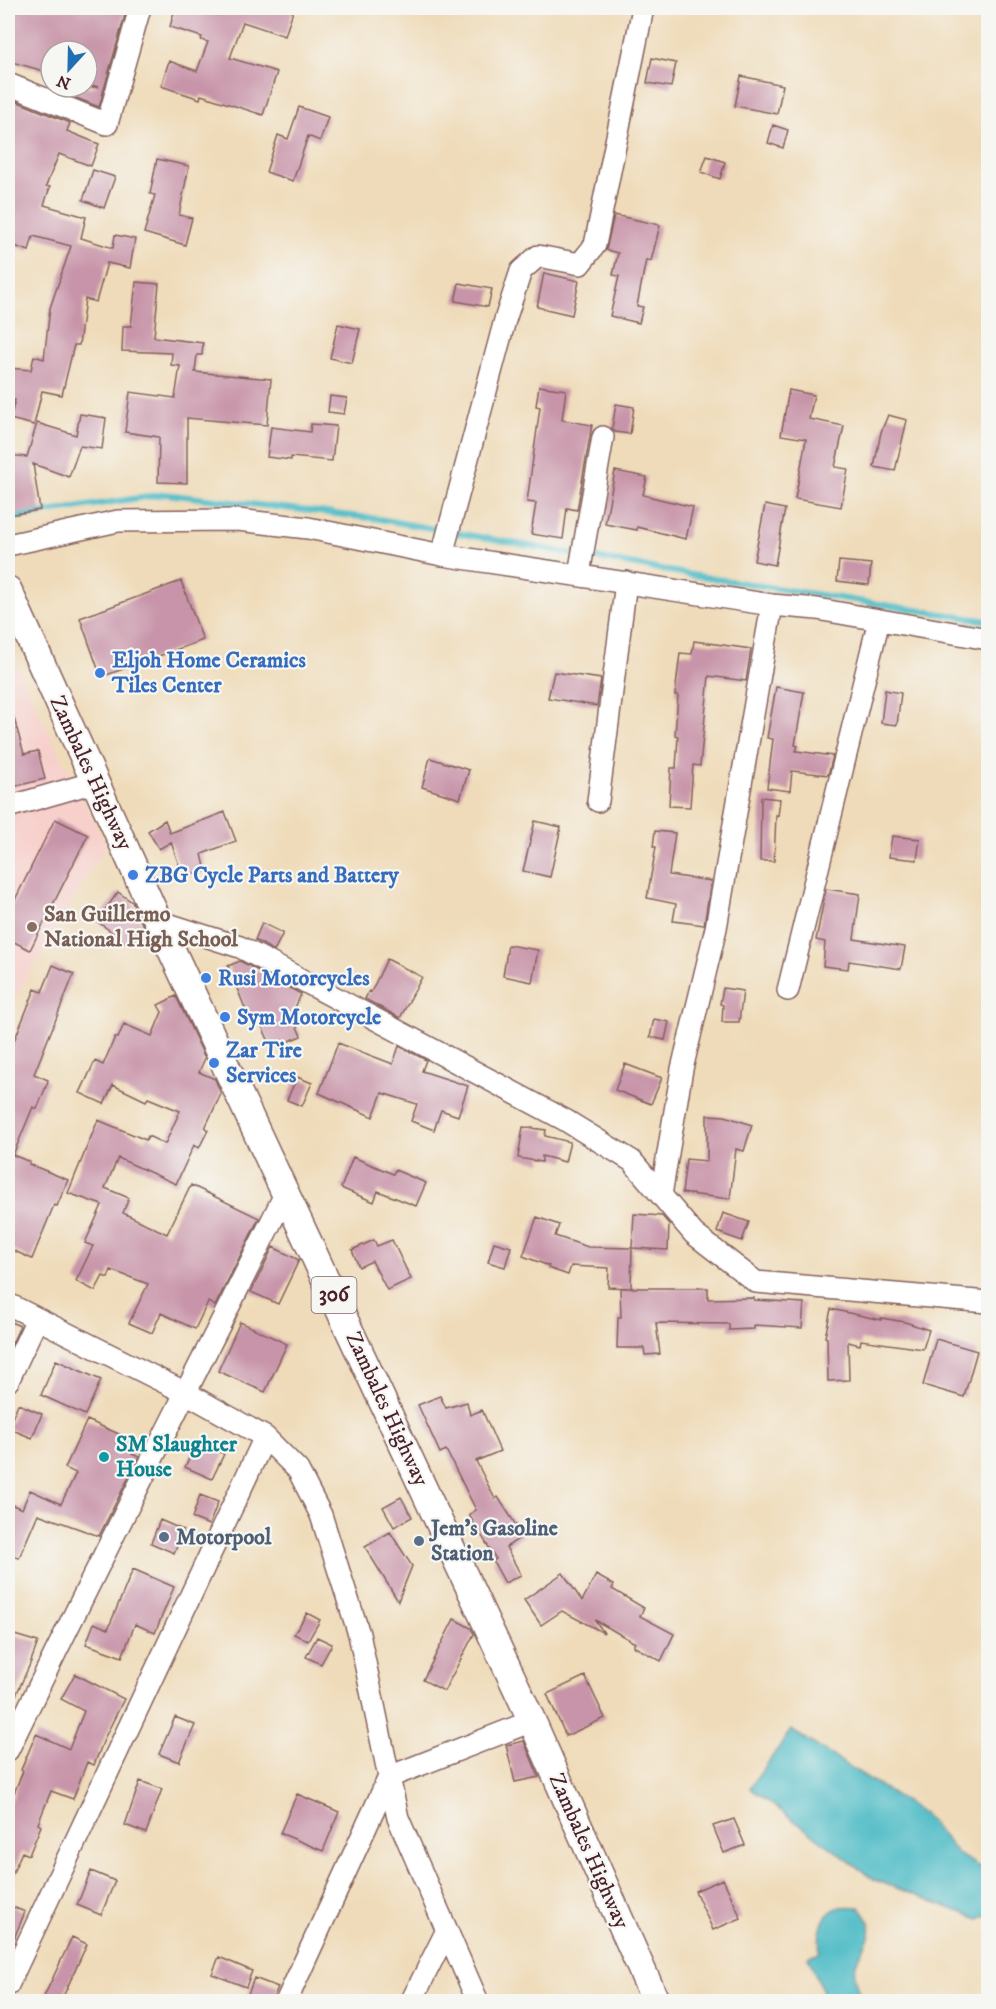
<svg xmlns="http://www.w3.org/2000/svg" width="996" height="2009" font-family="'IM FELL DW Pica',serif">
<rect width="100%" height="100%" fill="#f6f6f2"/>
<filter id="ink" filterUnits="userSpaceOnUse"><feTurbulence type="fractalNoise" baseFrequency=".0167" numOctaves="2"/><feDisplacementMap in="SourceGraphic" scale="12" xChannelSelector="R" yChannelSelector="G"/><feConvolveMatrix kernelMatrix="1 2 1 2 8 2 1 2 1" color-interpolation-filters="sRGB"/></filter>
<filter id="wash" filterUnits="userSpaceOnUse"><feTurbulence type="fractalNoise" baseFrequency=".008" numOctaves="4" result="noise"/><feDisplacementMap in="SourceGraphic" scale="24" xChannelSelector="R" yChannelSelector="G"/><feGaussianBlur stdDeviation="1.35" result="paint"/><feColorMatrix in="noise" values="0 0 0 0 0 0 0 0 0 0 0 0 0 0 0 0 0 1.4 0 .05"/><feComposite in="paint" operator="in"/></filter>
<g filter="url(#wash)">
<rect width="100%" height="100%" fill="#efdbb9"/>
<path fill="#f7d0cc" d="M8 650 106 845 8 1009Z"/>
<path fill="#4dbbc6" stroke="#4c6d78" stroke-width="1.5" d="M791 1730 923 1813 959 1855 983 1869 988 1868V1915L979 1919 875 1880 750 1788Z
M859 1907C887 1937 855 1945 854 1975 854 1983 860 1994 863 2001H827L808 1957 820 1952C818 1935 820 1914 840 1907 845 1906 854 1907 859 1907Z"/>
<g fill="none" stroke-linecap="round" stroke-linejoin="round">
<path stroke="#4dbbc6" stroke-width="6" d="M8 518 165 494 379 519 692 575 988 621"/>
</g>
<g id="blocks">
<path fill="#c894a9" d="M15 8H127L99 107 49 87H99L87 84V51H51V73L8 61V35Z
M175 8H191L218 15 206 11 207 8H294L285 36 243 22 230 58 277 72 263 115 201 95 200 99 161 86 169 61 197 71 208 42 201 40 202 37 170 27Z
M652 58 676 63 671 87 647 83Z
M741 76 783 85 777 114 735 106Z
M8 98 70 123 67 131 99 144 91 166 59 154 46 186 50 187 44 205 86 217 81 238 113 248 115 235 135 239 130 268 107 263 96 302 85 299 79 345H74L62 395 42 391 34 425 10 419 15 400 8 399V368L31 370 34 356 44 359 50 308 71 246 33 236 29 251 8 244Z
M299 107 328 117 320 141 308 136 293 181 266 172 278 135 288 139Z
M773 125 788 130 783 148 768 143Z
M707 156 725 162 720 179 701 172Z
M157 159 189 166 179 215 192 218 185 245 144 233 155 195 150 194Z
M93 170 115 177 104 208 83 200Z
M614 215 660 225 651 261 646 260 637 306 643 307 639 323 610 316 619 276 613 275 618 253 606 250Z
M544 273 579 281 572 315 537 307Z
M136 282 159 284 154 337 203 343 202 355H197L195 372 271 379 267 425 187 418V483L158 482 159 437 125 432 130 392 175 398 180 366 171 365 172 353 122 351 123 326H131Z
M459 283 492 289 488 307 455 301Z
M338 324 360 329 352 363 330 358Z
M539 386 566 390 562 420 592 425 577 510 567 508 563 539 531 534 536 503 527 502 540 407 536 406Z
M789 390 814 395 809 419 844 426 835 467 848 469 841 507 795 499 806 439 781 435Z
M330 396 347 398 344 414 328 412Z
M616 404 634 407 630 434 615 432 612 428Z
M80 414 106 418 102 449 80 446 69 477 33 464 40 510 8 515V455L27 457 37 423 76 435Z
M888 415 907 420 895 471 874 467 881 432Z
M311 424 336 426 332 461 291 457V460L267 457 271 427 310 432Z
M615 471 647 477 643 495 693 507 686 539 637 527V530L605 524Z
M765 505 785 509 775 565 754 561Z
M839 561 871 564 869 585 837 581Z
M181 581 203 640 101 677 80 618Z
M694 641 751 649 746 681 709 676 700 766 693 765 690 807 669 806 671 768H676L678 736 675 735 678 695H675L680 653 692 654Z
M554 672 601 679 597 706 548 698Z
M776 687 804 692 795 745 798 746 796 751 833 756 828 775 792 771 790 791 767 788 773 739 767 738Z
M885 690 901 693 897 725 881 723Z
M8 711H12L24 754 38 751 45 779 8 788Z
M430 758 469 770 460 799 422 787Z
M761 797 780 799 778 816 776 815 774 861H760Z
M225 812 236 841 202 854 206 871 183 877 171 842 159 849 148 831 165 820 170 833Z
M55 819 88 835 30 950 8 939V914Z
M535 821 561 827 550 877 523 871Z
M655 831 675 833 669 875 711 881 704 925 673 921 676 904 647 898 656 847H653Z
M892 836 920 839 917 860 889 857Z
M826 889 860 894 854 939 905 947 901 969 849 961 848 969 823 966 825 942 816 940Z
M118 892 132 902 143 926 129 945 97 921Z
M262 923 283 933 274 951 255 940Z
M508 945 538 950 532 982 503 976Z
M387 959 422 977 400 1018 365 999 369 991 371 992Z
M240 961 301 994 292 1015 301 1036 272 1048 259 1020 251 1023 228 966Z
M53 965 74 974 34 1074 48 1080 47 1084 37 1109 33 1107 13 1155 30 1162 29 1164 68 1180 57 1206 54 1205 32 1259 8 1248V1056L35 989 42 992Z
M723 988 743 991 739 1022H722L723 1005 720 1004Z
M176 996 205 1058 199 1072 215 1079 221 1094 205 1128 208 1130 199 1148 194 1145 176 1184 118 1158 105 1188 129 1198 123 1213 167 1234 191 1185 259 1218 215 1306 208 1302 195 1329 161 1313 152 1333 129 1323 148 1284 111 1270 108 1278 103 1276 95 1291 76 1281 93 1246 85 1243 102 1205 68 1193 98 1120 146 1140 148 1136 165 1144 180 1111 148 1098 146 1101 113 1085 104 1104 80 1093 95 1061 103 1065 115 1037 118 1038 124 1024 152 1036 162 1012 158 1005Z
M654 1019 669 1022 665 1040 650 1037Z
M338 1043 393 1064 399 1046 426 1060 422 1071 468 1086 458 1116 441 1110 434 1130 411 1121 417 1104 382 1093 373 1117 319 1093Z
M625 1064 662 1078 651 1104 615 1090Z
M297 1077 312 1083 302 1106 287 1100Z
M707 1115 725 1116 752 1125 744 1151 736 1149 730 1199 682 1193 686 1159 707 1161Z
M523 1127 546 1130 545 1136 570 1142 565 1162 542 1156V1162L518 1158Z
M353 1157 393 1174 395 1170 426 1183 416 1206 378 1191 374 1202 341 1188Z
M723 1213 749 1222 742 1241 717 1232Z
M634 1214 662 1216 669 1224 668 1250 632 1248Z
M537 1217 559 1225 555 1236 588 1247 632 1248 631 1288 608 1287 609 1268 571 1266 568 1275 548 1268 549 1266 523 1256Z
M374 1240 377 1246 392 1240 411 1279 387 1290 372 1261 359 1267 352 1250Z
M494 1242 511 1247 505 1267 488 1262Z
M273 1247 299 1260 278 1304 251 1292Z
M620 1288H708V1299L754 1298V1300L804 1303 802 1328 754 1325V1329L729 1330V1324L656 1323 660 1354 645 1355 644 1348H617L618 1317H621Z
M831 1309 881 1320V1318L905 1322 929 1330 923 1349 861 1340 860 1345 848 1342 849 1380 828 1381 827 1338 825 1337Z
M8 1321 20 1326 8 1352Z
M240 1322 287 1344 265 1392 218 1371Z
M936 1339 977 1351 964 1397 923 1385Z
M56 1360 101 1380 85 1415 41 1395Z
M440 1396 446 1408 467 1402 470 1415 482 1410 500 1451 476 1461 495 1499 498 1497 523 1536 506 1547 521 1575 505 1583 493 1561 496 1559 469 1515 476 1510 446 1450 440 1453 418 1405Z
M18 1404 42 1414 32 1438 8 1428Z
M87 1420 137 1442 132 1454 139 1457 99 1536 38 1514 19 1558 8 1553V1503L22 1509 30 1490 61 1504 76 1473 65 1468Z
M197 1441 224 1454 212 1479 185 1467Z
M200 1495 218 1502 209 1525 192 1518Z
M401 1497 412 1517 394 1527 383 1507Z
M160 1520 183 1530 174 1553 151 1543Z
M390 1532 412 1566 398 1601 365 1547Z
M133 1569 174 1587 155 1633 135 1624 122 1657 86 1644 94 1623 108 1629Z
M563 1573 582 1601 596 1575 614 1585 612 1589 644 1608 640 1616 674 1634 661 1661 633 1646 635 1643 595 1620 604 1633 562 1611 541 1625 524 1600Z
M307 1613 320 1620 308 1641 294 1634Z
M454 1619 471 1628 474 1634 444 1691 423 1680Z
M8 1633 38 1642 30 1664 8 1713Z
M317 1637 332 1644 321 1664 306 1657Z
M75 1674 124 1699 105 1737 94 1765 87 1762 73 1799 51 1791 38 1824 41 1826 29 1855 22 1852 8 1884V1808L23 1771 21 1770 36 1734 69 1749 84 1711 61 1699Z
M585 1676 605 1718 566 1736 547 1694Z
M175 1717 195 1725 179 1762 159 1754Z
M524 1741 539 1777 515 1782 506 1745Z
M140 1781 162 1789 146 1833 125 1825Z
M297 1794 339 1812 323 1851 280 1833Z
M734 1819 745 1845 724 1853 713 1826Z
M91 1871 115 1881 101 1915 77 1905Z
M723 1879 741 1918 713 1930 695 1891Z
M8 1905 25 1912 8 1953Z
M72 1937 87 1944 61 2001H42Z
M219 1957 252 1971 246 1987 212 1974Z
M254 1978 278 1987 272 2001H258L247 1997Z"/>
</g>
</g>
<g filter="url(#ink)">
<use href="#blocks" fill-opacity="0" stroke="#84615d" stroke-width="1.5"/>
<g fill="none" stroke-linecap="round" stroke-linejoin="round">
<g stroke="#84615d" stroke-width="24">
<path id="minor" d="M8 84 107 124 140 8
M8 545 118 521 237 520 308 528 442 555 772 605 817 609 988 639
M442 555 505 320 521 271 538 256 580 264 595 245 643 8
M579 574 603 437
M598 801 626 582
M8 807 95 782
M158 921 240 947 565 1120 632 1161 694 1234 756 1282 988 1302
M788 990 879 620
M661 1195 682 1069 716 928 772 605
M8 1304 186 1393 265 1437 298 1470 321 1515 359 1634 389 1777 286 2002
M8 1381 37 1319
M8 1750C98 1563 194 1378 286 1192
M8 1985 265 1437
M411 2002 446 1932
M478 2002 398 1818 389 1777 532 1721"/>
</g>
<g stroke="#84615d" stroke-width="30">
<path id="major" d="M8 590 158 921 532 1721 656 2002"/>
</g>
<use href="#minor" stroke="#fff" stroke-width="21"/>
<use href="#major" stroke="#fff" stroke-width="27"/>
</g>
</g>
<g fill="#3f7fe0" stroke="#f6f6f2" stroke-width="2">
<circle cx="100" cy="673" r="6"/>
<circle cx="133" cy="875" r="6"/>
<circle cx="206" cy="978" r="6"/>
<circle cx="225" cy="1017" r="6"/>
<circle cx="214" cy="1063" r="6"/>
</g>
<circle fill="#8d6e63" stroke="#f6f6f2" stroke-width="2" cx="32" cy="927" r="6"/>
<circle fill="#0f9aa8" stroke="#f6f6f2" stroke-width="2" cx="104" cy="1457" r="6"/>
<g fill="#5c6f8a" stroke="#f6f6f2" stroke-width="2">
<circle cx="164" cy="1537" r="6"/>
<circle cx="419" cy="1541" r="6"/>
</g>
<g text-anchor="middle" dominant-baseline="central" stroke-width="4.5" stroke-linejoin="round" paint-order="stroke">
<rect fill="#f6f6f2" stroke="#7e6067" stroke-width="1.5" x="311.5" y="1277" width="45" height="36" rx="4.5"/>
<g font-size="21" font-weight="bold" fill="#4a1f2b">
<text x="334" y="1295">306</text>
</g>
<g font-size="22" font-weight="bold" fill="#366cbe" stroke="#f6f6f2" text-anchor="start">
<text x="112" y="660">Eljoh Home Ceramics<tspan x="112" dy="25">Tiles Center</tspan></text>
<text x="145" y="875">ZBG Cycle Parts and Battery</text>
<text x="218" y="978">Rusi Motorcycles</text>
<text x="237" y="1017">Sym Motorcycle</text>
<text x="226" y="1050">Zar Tire<tspan x="226" dy="25">Services</tspan></text>
</g>
<g font-size="22" fill="#4a1f2b" stroke="#f6f6f2">
<text transform="translate(91 773) rotate(65)">Zambales Highway</text>
<text transform="translate(387 1409) rotate(65)">Zambales Highway</text>
<text transform="translate(589 1851) rotate(66)">Zambales Highway</text>
</g>
<g font-size="22" font-weight="bold" fill="#785e54" stroke="#f6f6f2" text-anchor="start">
<text x="44" y="914">San Guillermo<tspan x="44" dy="25">National High School</tspan></text>
</g>
<g font-size="22" font-weight="bold" fill="#0d838f" stroke="#f6f6f2" text-anchor="start">
<text x="116" y="1444">SM Slaughter<tspan x="116" dy="25">House</tspan></text>
</g>
<g font-size="22" font-weight="bold" fill="#4e5e75" stroke="#f6f6f2" text-anchor="start">
<text x="431" y="1528">Jem's Gasoline<tspan x="431" dy="25">Station</tspan></text>
<text x="176" y="1537">Motorpool</text>
</g>
</g>
<rect width="996" height="2009" fill="none" stroke="#f6f6f2" stroke-width="30"/>
<g transform="translate(69 69) rotate(202)"><circle r="28" fill="#f6f6f2" stroke="#b1a0a2" stroke-width="1.5"/>
<path d="M0-4.5L10 22L0 15L-10 22Z" fill="#1f6fb2"/>
<text y="-9" font-size="16" font-weight="bold" text-anchor="middle" fill="#4a1f2b">N</text>
</g>
</svg>
